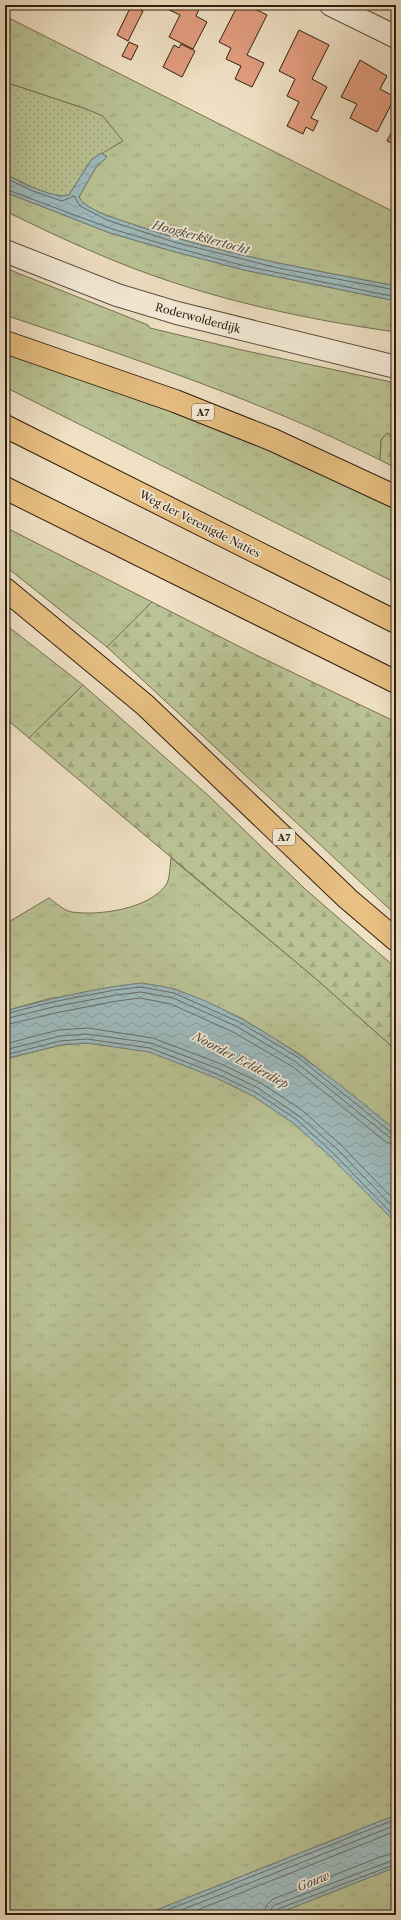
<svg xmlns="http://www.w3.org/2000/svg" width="401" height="1920" font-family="'Libre Caslon Text',serif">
<defs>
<pattern id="grass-tufts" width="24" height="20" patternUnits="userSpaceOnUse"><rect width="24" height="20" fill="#bac395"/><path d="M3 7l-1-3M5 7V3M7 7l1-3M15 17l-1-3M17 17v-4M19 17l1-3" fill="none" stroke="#a0a77f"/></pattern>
<pattern id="forest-firs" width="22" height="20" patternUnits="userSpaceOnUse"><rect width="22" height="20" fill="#bac395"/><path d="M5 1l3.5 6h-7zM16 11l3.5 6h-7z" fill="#a0a77f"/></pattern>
<pattern id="park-dots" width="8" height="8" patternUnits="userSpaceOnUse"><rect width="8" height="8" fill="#bac395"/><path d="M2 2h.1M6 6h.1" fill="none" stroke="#a0a77f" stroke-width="1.8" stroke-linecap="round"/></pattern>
<pattern id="water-waves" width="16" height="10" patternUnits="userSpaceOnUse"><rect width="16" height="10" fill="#9ebbbe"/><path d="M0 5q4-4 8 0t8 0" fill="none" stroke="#88a0a2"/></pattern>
</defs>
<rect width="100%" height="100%" fill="#f0e1c5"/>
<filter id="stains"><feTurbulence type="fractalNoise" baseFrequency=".005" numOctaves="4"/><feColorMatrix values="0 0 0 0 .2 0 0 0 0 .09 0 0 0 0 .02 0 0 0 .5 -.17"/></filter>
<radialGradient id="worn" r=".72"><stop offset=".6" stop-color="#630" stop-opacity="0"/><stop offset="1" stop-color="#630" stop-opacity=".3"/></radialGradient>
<path fill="url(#grass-tufts)" stroke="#747052" d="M5 16 396 213V286C308 269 220 254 135 225 120 220 86 211 79 197L96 167 107 157 101 153 123 141 86 109 5 82Z
M5 192 110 233 172 251 244 270 396 301V332C295 318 193 295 98 254 67 241 36 226 5 211Z
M5 268 148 325 150 328 242 350 396 383V438L387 433 381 440 380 460C260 400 132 358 5 315Z
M5 352 259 443 396 509V583L5 387Z
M5 527 152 602 107 647 5 566Z
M5 624 83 685 29 738 5 718Z
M171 858 315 978 396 1050V1131L301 1055 241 1018 175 989 51 998 5 1011V924L49 898C55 902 64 911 72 912 99 916 149 909 166 885 170 879 170 865 171 858Z
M87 1043C107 1046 130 1046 150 1052 198 1067 255 1092 294 1123 331 1153 363 1189 396 1223V1815L144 1915H5V1059L61 1045Z
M396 1867V1915H274L385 1871Z"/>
<path fill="url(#forest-firs)" stroke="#747052" d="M387 433 396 438V468L380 460 381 440Z
M152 602 254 654 396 722V915L107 647Z
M83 685 210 797 304 888 396 968V1050L315 978 29 738Z"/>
<path fill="url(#park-dots)" stroke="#747052" d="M5 82 86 109 103 116 123 141 91 160 69 195C54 200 20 181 5 174Z"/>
<path fill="url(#water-waves)" stroke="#717c78" d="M101 153 107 157 96 167 79 197C86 211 121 220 135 225 220 254 308 269 396 286V301L244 270 172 251 110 233 5 192V174C19 181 54 200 69 195L91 160Z
M141 983C153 985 166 986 177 990 257 1018 324 1071 388 1124L396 1131V1223L330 1156 293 1123 253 1096 216 1078 149 1052 87 1043 61 1045 5 1059V1011C50 999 95 988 141 983Z
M396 1815V1867L274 1915H144Z"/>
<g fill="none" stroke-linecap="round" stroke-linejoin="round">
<path stroke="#666c67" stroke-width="1" d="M5 178 33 191 62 201 74 196 80 206 107 220 174 242 278 268 396 290
M5 189 112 229 173 247 245 266 396 297
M5 1014 52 1002 115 990 141 987 174 993 239 1022 299 1058 392 1133 396 1134
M5 1019 53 1007 116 995 141 992 173 998 236 1026 296 1062 389 1137 396 1139
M5 1025 55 1013 117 1001 140 998 171 1004 233 1032 293 1067 386 1142 396 1145
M5 1044 58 1030 88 1028 153 1038 221 1064 261 1083 303 1111 341 1145 396 1202
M5 1050 60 1036 87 1034 151 1043 219 1069 258 1088 299 1116 337 1149 396 1210
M5 1055 60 1041 87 1039 150 1048 217 1074 255 1092 296 1119 333 1153 396 1218
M155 1915 396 1819
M169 1915 396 1825
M185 1915 396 1831
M264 1915 266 1906 273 1899 380 1857 396 1853
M270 1915 271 1909 275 1905 396 1859
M275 1915 278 1909 396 1864"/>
</g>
<path fill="#e39e80" stroke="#2e1e10" d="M166 5H201L196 16 207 22 193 49 169 37 180 15 165 8Z
M238 5H247L267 15 247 55 264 63 252 87 235 79 241 66 226 59 231 48 219 42Z
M131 6 143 11 128 41 117 35Z
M299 30 329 45 312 79 327 87 311 118 318 121 313 131 306 127 303 134 287 126 299 102 287 96 295 79 279 71Z
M129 42 138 46 131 60 122 56Z
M181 44 195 51 182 77 163 67 174 45 179 48Z
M360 60 387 76 380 89 395 97 377 132 350 118 357 104 341 97Z
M396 123V145L387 141Z"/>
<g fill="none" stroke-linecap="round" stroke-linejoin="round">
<g stroke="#5e4f3d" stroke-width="24">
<path id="minor" d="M331 5 396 37"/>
</g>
<g stroke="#5e4f3d" stroke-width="24">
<path id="tertiary" d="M5 251 117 295 177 313 396 367"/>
</g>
<g stroke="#2e1e10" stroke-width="24">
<path id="motorway" d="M5 342 175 401 273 440 396 497
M5 426 396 622
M5 488 396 682
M5 589 145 705 348 899 396 940"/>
</g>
<use href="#minor" stroke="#f5ecd9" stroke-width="22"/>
<use href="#tertiary" stroke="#f5ecd9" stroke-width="22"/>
<use href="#motorway" stroke="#e8c082" stroke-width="22"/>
</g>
<g text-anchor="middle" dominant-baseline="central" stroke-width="3.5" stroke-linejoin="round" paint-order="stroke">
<g fill="#f5ecd9" stroke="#6a5c4c" stroke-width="1">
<rect x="192" y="404" width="22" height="16" rx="3"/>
<rect x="273" y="829" width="22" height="16" rx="3"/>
</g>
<g font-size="10" font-weight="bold" fill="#2e1e10">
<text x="203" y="412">A7</text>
<text x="284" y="837">A7</text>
</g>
<g font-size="11" fill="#2e1e10" stroke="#f5ecd9">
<text transform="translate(198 318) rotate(15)">Roderwolderdijk</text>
<text transform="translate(200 524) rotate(27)">Weg der Verenigde Naties</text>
</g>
<g font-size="12" font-style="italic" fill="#504d44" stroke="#f5ecd9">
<text transform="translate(201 237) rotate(15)">Hoogkerkstertocht</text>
<text transform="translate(241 1060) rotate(28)">Noorder Eelderdiep</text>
<text transform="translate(313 1881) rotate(-22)">Gouw</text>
</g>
</g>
<rect width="401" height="1920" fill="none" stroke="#f0e1c5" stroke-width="20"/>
<rect x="6" y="6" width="389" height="1908" fill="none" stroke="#2e1e10" stroke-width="2"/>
<rect x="10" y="10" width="381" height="1900" fill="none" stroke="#2e1e10"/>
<rect width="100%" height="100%" filter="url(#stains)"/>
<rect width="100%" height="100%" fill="url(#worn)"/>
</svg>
